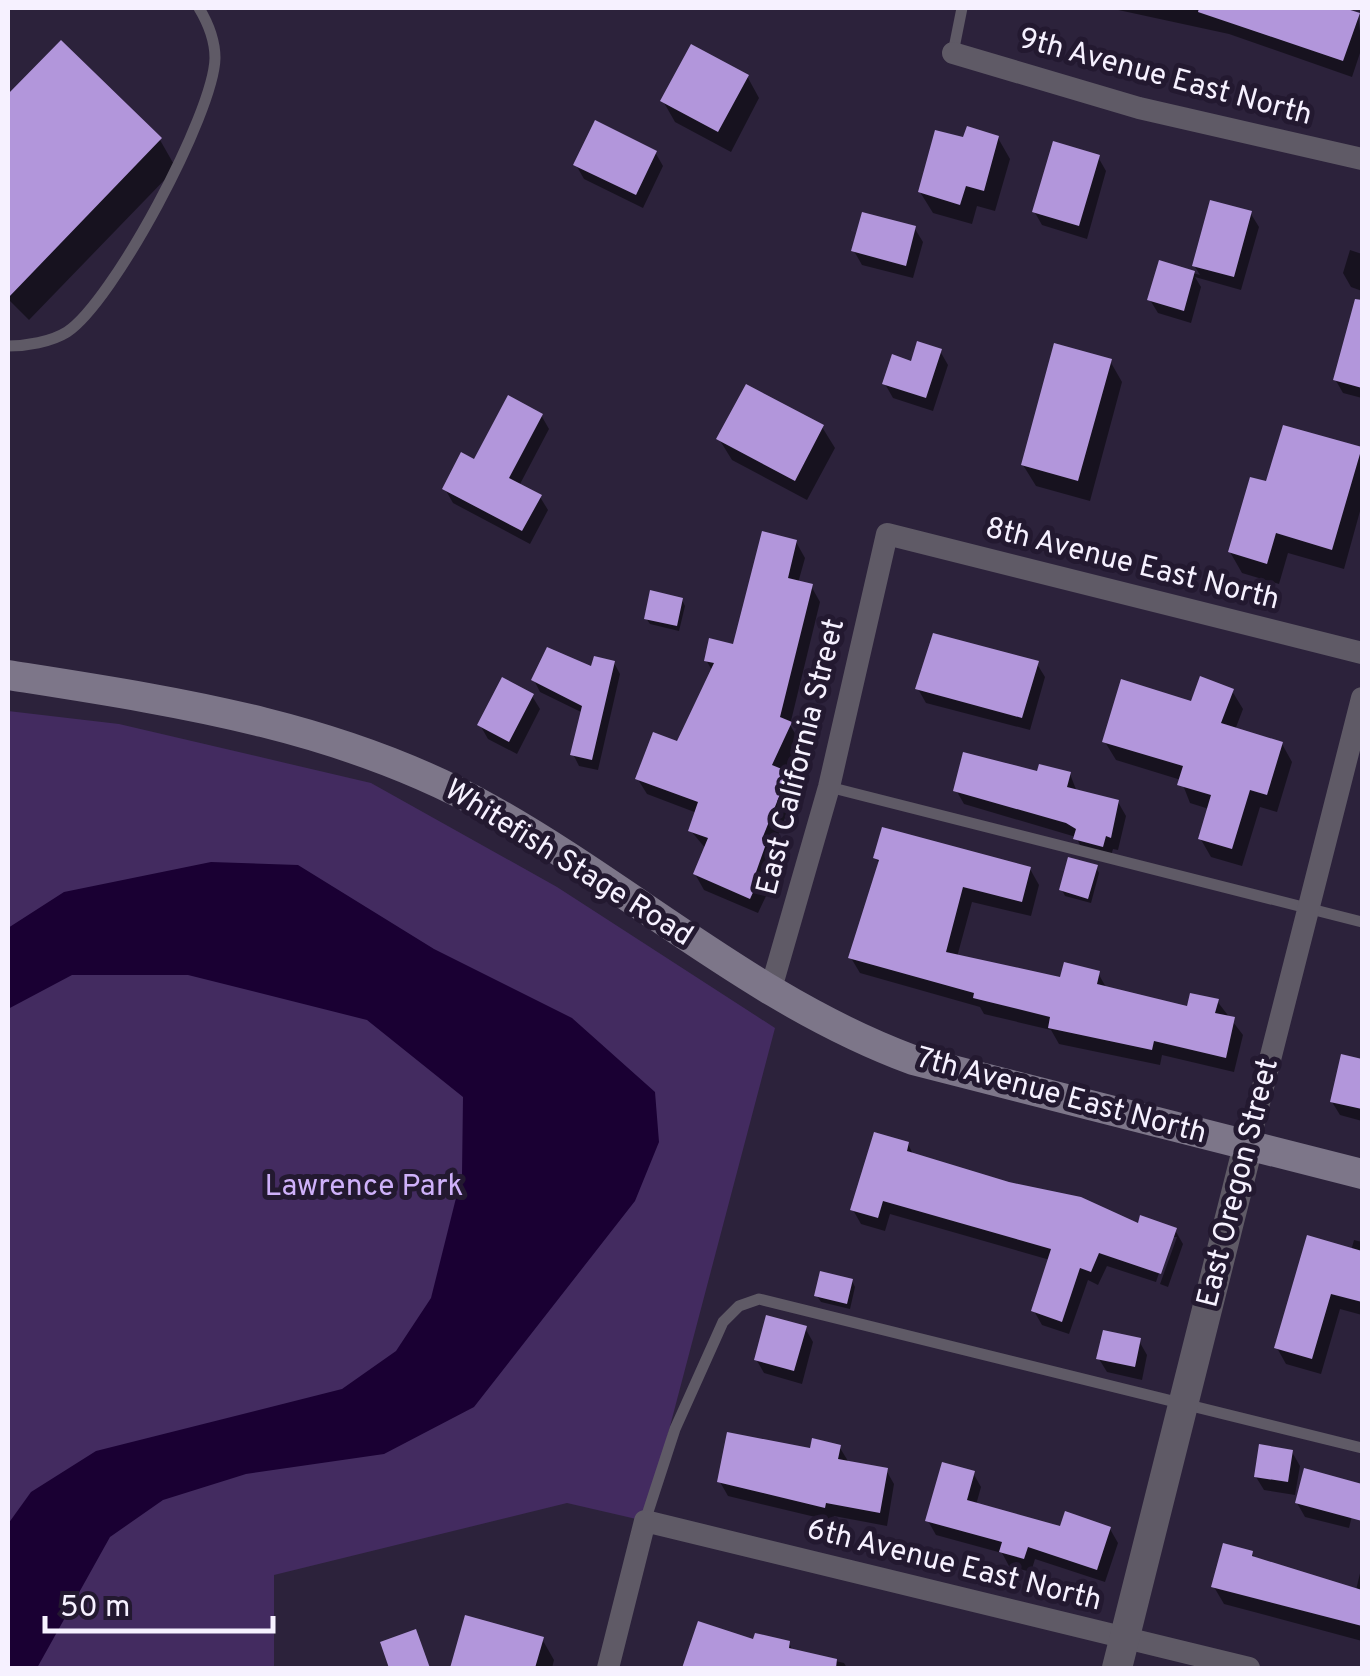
<svg xmlns="http://www.w3.org/2000/svg" width="1370" height="1676" font-family="Overpass,sans-serif">
<rect width="100%" height="100%" fill="#2c223b"/>
<path fill="#432b60" d="M8 711 119 724 371 783 557 887 775 1028 645 1521 567 1503 274 1575V1668H8Z"/>
<path fill="#1a0033" d="M211 862 298 865 434 949 572 1018 655 1092 659 1142 635 1201 474 1407 384 1454 246 1474 163 1500 110 1537 37 1668H8V1524L31 1492 96 1451 342 1389 396 1351 431 1298 462 1174 463 1097 367 1020 188 975H72L8 1009V928L64 892Z"/>
<path fill="#0007" d="M1109 8H1336L1358 15 1362 47 1352 77 1229 34Z
M61 43 160 140 176 168 29 320 8 299V98Z
M747 76 759 98 731 152 675 122 663 101Z
M998 138 1010 159 995 211 977 206 972 224 933 213 920 192 965 140Z
M655 152 663 166 643 208 584 179 576 165Z
M1098 157 1106 171 1087 239 1042 225 1034 211Z
M1251 214 1259 227 1241 290 1195 277 1201 287 1191 323 1158 313 1150 300 1160 263 1200 275 1194 265Z
M915 229 923 242 913 278 862 265 854 251Z
M1350 250 1362 254V291L1351 287 1343 273Z
M1344 347 1362 352V398L1343 393 1335 379Z
M940 351 948 365 933 411 893 398 885 384Z
M1110 361 1122 382 1090 501 1036 486 1023 465Z
M541 415 549 429 519 486 540 497 548 510 530 544 453 503 445 489Z
M822 427 835 448 807 500 732 460 719 439Z
M1360 449 1362 504 1344 569 1288 553 1279 584 1242 573 1230 552 1268 485Z
M796 542 805 558 798 583 811 586 820 602 790 725 799 740 784 773 796 790 771 853 767 894 758 913 704 890 695 874 706 849 691 831 697 813 647 794 637 778 678 745 713 672 706 660 735 647Z
M682 600 685 606 679 631 650 624 646 618Z
M614 663 620 674 598 770 579 766 573 754 583 713 540 692 534 680Z
M1037 664 1045 677 1030 730 926 703 918 689Z
M1232 691 1243 709 1235 730 1282 744 1292 762 1277 812 1260 807 1242 866 1211 857 1200 838 1209 809 1190 803 1181 780 1116 760 1105 742Z
M532 696 540 709 517 754 488 739 480 725Z
M1070 774 1077 792 1118 802 1126 816 1118 850 1113 849 1110 859 1084 853 1076 837 964 804 956 790 1039 775Z
M875 857 1030 869 1039 885 1031 916 972 902 957 957 1062 980 1098 973 1107 989 1189 1009 1217 1001 1243 1035 1234 1072 1162 1055 1160 1065 1059 1044 1051 1030 984 1014 980 1007 860 973 851 958 880 865Z
M1096 867 1099 873 1091 903 1065 896 1062 890Z
M1343 1057 1362 1062V1121L1340 1115 1332 1102Z
M908 1144 914 1156 1139 1226 1175 1230 1183 1244 1168 1287 1160 1284 1177 1237H1171L1156 1282 1107 1266 1098 1285 1088 1280 1069 1334 1042 1325 1034 1311 1050 1260 890 1214 885 1231 861 1224 853 1210Z
M1354 1240 1362 1242V1315L1340 1309 1321 1374 1286 1364 1277 1348 1351 1251Z
M852 1281 855 1287 850 1309 821 1302 817 1296Z
M805 1328 813 1342 802 1384 764 1373 756 1359Z
M1139 1341 1147 1355 1142 1380 1107 1372 1099 1359Z
M840 1448 848 1461 886 1470 894 1484 887 1526 834 1516 832 1521 728 1496 720 1482 812 1451Z
M1292 1452 1300 1466 1295 1495 1264 1490 1256 1477Z
M973 1473 981 1487 976 1505 1061 1529H1110L1118 1543 1105 1582 1035 1559 1031 1572 1009 1566 1002 1553 936 1535 928 1521Z
M1357 1496 1349 1528 1305 1517 1297 1503Z
M1252 1553 1256 1560 1356 1590 1362 1565V1641L1224 1604 1214 1587Z
M467 1618 542 1639 554 1660 552 1668H453Z
M700 1624 755 1642 789 1643 793 1651 844 1663 847 1668H685Z"/>
<path fill="#b296db" d="M1199 8H1344L1360 13 1343 61 1198 12Z
M61 40 162 138 8 298V94Z
M691 44 749 75 718 132 660 101Z
M595 120 657 151 636 195 573 165Z
M967 126 999 136 984 191 966 186 960 205 918 192 935 130 963 137Z
M1053 141 1100 155 1079 226 1032 212Z
M1210 200 1252 211 1234 277 1192 266Z
M862 212 916 226 906 266 851 251Z
M1159 260 1195 271 1184 311 1147 300Z
M1355 299 1362 300V388L1333 380Z
M917 341 942 349 926 398 882 384 892 354 911 361Z
M1054 343 1112 359 1078 481 1021 465Z
M746 384 824 425 795 481 716 439Z
M508 395 543 414 509 478 542 495 522 531 442 489 461 452 474 459Z
M1283 425 1362 447 1332 550 1276 533 1267 564 1228 552 1250 477 1266 481Z
M762 531 797 540 788 578 813 584 780 717 792 722 772 765 789 772 762 839 767 841 755 875 760 877 750 899 693 874 708 838 688 831 698 802 635 779 653 732 677 741 714 663 704 661 709 638 733 644Z
M650 590 683 598 677 626 644 619Z
M933 633 1039 661 1022 718 915 689Z
M547 647 591 666 594 656 615 661 592 760 570 755 582 706 531 680Z
M1200 676 1234 689 1221 723 1283 742 1267 795 1250 790 1232 849 1198 839 1211 795 1177 785 1183 766 1102 742 1121 679 1191 701Z
M502 677 534 694 509 742 477 725Z
M963 752 1037 771 1039 764 1071 772 1067 787 1119 800 1111 838 1106 836 1103 847 1073 839 1076 829 1066 823 953 791Z
M882 827 1031 867 1022 902 963 887 946 952 1060 977 1064 962 1100 971 1097 984 1187 1006 1190 993 1219 999 1215 1013 1235 1017 1226 1058 1154 1041 1152 1050 1048 1028 1050 1017 973 998 974 993 848 958 879 860 873 858Z
M1068 857 1098 865 1088 899 1059 890Z
M1341 1054 1362 1059V1109L1330 1102Z
M874 1132 909 1142 907 1151 1009 1182 1081 1197 1138 1223 1140 1215 1177 1228 1161 1274 1099 1253 1091 1272 1080 1268 1062 1322 1031 1311 1051 1249 883 1201 878 1218 850 1210Z
M1307 1235 1362 1251V1302L1331 1294 1312 1359 1274 1348Z
M820 1271 853 1279 847 1304 814 1296Z
M766 1315 807 1326 794 1371 754 1360Z
M1103 1330 1141 1338 1135 1367 1096 1359Z
M727 1432 810 1448 812 1438 841 1445 838 1459 888 1468 880 1513 826 1503 825 1508 717 1482Z
M1259 1444 1293 1450 1288 1482 1254 1477Z
M942 1462 975 1471 967 1500 1060 1526 1065 1511 1111 1527 1097 1570 1028 1547 1024 1559 999 1552 1002 1542 925 1521Z
M1304 1468 1362 1484V1521L1295 1503Z
M1223 1543 1253 1551 1252 1556 1362 1590V1626L1211 1587Z
M465 1615 544 1637 535 1668H450Z
M698 1621 753 1639 755 1633 790 1641 789 1648 837 1659 836 1668H682Z
M416 1629 430 1668H389L380 1642Z"/>
<g fill="none" stroke-linecap="round" stroke-linejoin="round">
<path stroke="#5f5a66" stroke-width="11" d="M953 53 962 8
M8 346C26 346 51 342 67 332 113 302 214 113 215 58 215 40 208 23 199 8
M829 787 1362 922
M645 1521 675 1429 723 1322 739 1306 759 1299 1362 1448"/>
<path stroke="#5f5a66" stroke-width="22" d="M953 53 1139 108 1362 159
M770 992 829 787 887 534 1362 653
M1248 1146 1362 698
M608 1668 645 1521 1249 1668"/>
<path stroke="#5f5a66" stroke-width="30" d="M1117 1668 1248 1146"/>
<path stroke="#7d7689" stroke-width="30" d="M8 675C173 701 340 725 488 808 633 889 756 1002 913 1060L1362 1174"/>
</g>
<g text-anchor="middle" dominant-baseline="central" stroke-width="10" stroke-linejoin="round" paint-order="stroke">
<g font-size="30" fill="#f6f1ff" stroke="#231930">
<text transform="translate(1165 78) rotate(15)">9th Avenue East North</text>
<text transform="translate(1132 565) rotate(14)">8th Avenue East North</text>
<text transform="translate(802 757) rotate(-76)">East California Street</text>
<text transform="translate(568 864) rotate(32)">Whitefish Stage Road</text>
<text transform="translate(1061 1097) rotate(15)">7th Avenue East North</text>
<text transform="translate(1239 1183) rotate(-76)">East Oregon Street</text>
<text transform="translate(954 1566) rotate(14)">6th Avenue East North</text>
</g>
<g font-size="30" fill="#cfb1fa" stroke="#231930">
<text x="364" y="1187">Lawrence Park</text>
</g>
</g>
<rect width="1370" height="1676" fill="none" stroke="#f6f1ff" stroke-width="20"/>
<path d="M45 1616v15h228v-15" fill="none" stroke="#f6f1ff" stroke-width="5"/>
<text x="60" y="1616" font-size="30" fill="#f6f1ff" stroke="#231930" stroke-width="8" paint-order="stroke">50 m</text>
</svg>
